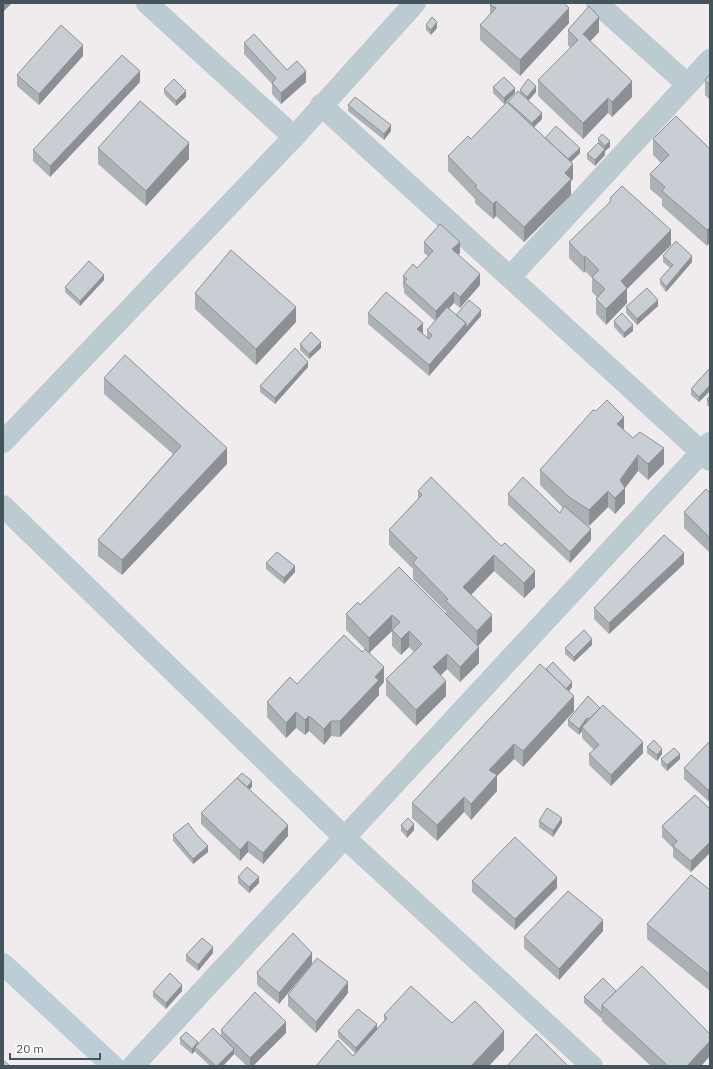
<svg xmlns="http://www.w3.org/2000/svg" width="713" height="1069" font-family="'IBM Plex Sans',sans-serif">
<rect width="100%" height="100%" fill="#f0eced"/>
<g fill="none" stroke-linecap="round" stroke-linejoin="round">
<path stroke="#bbcbd1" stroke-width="22" d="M147 3 294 137
M597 3 687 84
M321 105 710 460
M510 277 710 60
M3 442 294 137 415 3
M3 506 345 838 592 1066
M133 1066 710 443"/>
<path stroke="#bbcdd7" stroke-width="22" d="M3 964 113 1066"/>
</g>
<path fill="#acb1b5" d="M490 5 569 23 520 76 480 40V25L490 15Z
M426 25 437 28 431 35 426 30Z
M568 30 599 32 590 41 632 97 612 117 608 113 583 139 538 96V80L570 48 568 45Z
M244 43 287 70 306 82 281 104 272 94V84L244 54Z
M83 56 39 105 17 86V75Z
M710 74V100L705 95V80Z
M140 82 50 177 33 161V150Z
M493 87 515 93 504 104 493 93Z
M164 89 186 97 176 106 164 94Z
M520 90 536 92 528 101 542 119 534 127 545 138 580 153 571 162 573 179 571 181V195L524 242 496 216 493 219 475 203V199L448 171V156L471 139 520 93Z
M348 105 391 131 384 140 348 111Z
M598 139 610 147 605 151V155L595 166 587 159V154L598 143Z
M653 139 710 149 707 246 662 206V199L650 189V174L661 163 653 155Z
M98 148 189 159 146 206 98 164Z
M424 242 460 253 458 254 480 285 460 308 454 303 449 308 456 315 481 316 429 376 368 324V313L423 334 427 337V330L435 321 404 293V288L403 287V276L417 268 428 256 424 253Z
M569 242 671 245 627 289V303L606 325 596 314V299L597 297 592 292V278L585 271 584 273 569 258Z
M663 256 692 262 666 292 660 284V279L670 268 663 262Z
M104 280 80 306 65 292V287Z
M195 293 296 322 256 365 195 309Z
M658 306 637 325 626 313V307Z
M614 321 633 331 624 338 614 327Z
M300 344 321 348 309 359 300 350Z
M308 367 275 404 260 392V386Z
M710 368 699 402 691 395V389Z
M104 378 227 464 122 575 98 556V540L173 454 104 394Z
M710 396V408L707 405V399Z
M624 431 664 464 648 480 638 471 625 488V503L615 514 608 507 589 526 581 521 591 540 570 563 508 505V494L560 513 563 508 540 485V470Z
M418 491 535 587 524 598 494 571 471 595 492 631 478 646 479 663 460 682 447 669 441 675 446 696 416 726 386 695V679L414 652 409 647 401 655 392 646V631L369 653 384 682 379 688V695L340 737 331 736 324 745 309 731 305 735 296 728 286 738 267 717V702L297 684 362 652H368L346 630V614L360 605 446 614V612L413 579V569L389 545V530L418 499Z
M710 493V553L684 528V512Z
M266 563 295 572 284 584 266 569Z
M684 564 609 634 594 619V608Z
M592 645 574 662 565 654V648Z
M546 669 572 687 569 691 574 711 523 767 514 759 497 776V791L471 820 464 812 437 841 412 818V803L546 670Z
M588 696 643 753 611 786 589 765V754L594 750 582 738V731L579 735 568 726V720Z
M710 741 708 801 684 779V768Z
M647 747 662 754 657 761 647 753Z
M661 759H680L667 771 661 765Z
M252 787 249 789 288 836 263 864 248 852 240 861 201 824V813Z
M695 795 691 872 673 857V848L662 837V826Z
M539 821 562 823 553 837 539 827Z
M401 825 414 830 407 838 401 831Z
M173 835 208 852 193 864 173 841Z
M238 877 259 883 249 893 238 883Z
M472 881 557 888 515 930 472 892Z
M710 890V991L647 939V924Z
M603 931 559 980 524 948V937Z
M213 953 198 971 186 961V955Z
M312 964 279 1004 258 986 257 983V972Z
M182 991 166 1009 153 997V992Z
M616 991 710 1034V1056L701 1066H651L602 1021V1019L584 1003V997Z
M348 993 316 1033 288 1006V995Z
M384 1015 452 1023 504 1050 353 1056 355 1053 338 1037V1031L377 1029 384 1021Z
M221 1030 286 1033 253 1066H247L234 1054 223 1066H210L195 1052V1051L192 1054 180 1044V1038L198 1044 221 1036Z"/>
<path fill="#8c9094" d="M3 3H12L3 12Z
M569 8V23L520 76V60Z
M599 17V32L583 49V34Z
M437 22V28L431 35V30Z
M83 45V56L39 105V94Z
M140 71V82L50 177V166Z
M306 71V82L281 104V93Z
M632 81V97L612 117V102Z
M536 86V92L527 102V97Z
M515 88V93L504 104V98Z
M186 91V97L176 106V101Z
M608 98V113L583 139V123Z
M542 113V119L532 129V123Z
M391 125V131L384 140V134Z
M610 141V147L605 151V146Z
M189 143V159L146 206V191Z
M580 148V153L568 165V159Z
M605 149V155L595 166V160Z
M573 164V179L571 181V195L524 242V227L565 173Z
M496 201V216L493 219V204Z
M710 227V242L707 246V230Z
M671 230V245L627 289V303L606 325V309L621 281Z
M460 242V253L452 260V249Z
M585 256V271L584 273V258Z
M692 256V262L666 292V287Z
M480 274V285L460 308V297Z
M104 275V280L80 306V301Z
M454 292V303L436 322V311Z
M658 300V306L637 325V319Z
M296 307V322L256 365V349Z
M481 310V316L429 376V365L466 323Z
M423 323V334L417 329Z
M633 325V331L624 338V333Z
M321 342V348L309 359V354Z
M308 362V367L275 404V398Z
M710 385V391L699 402V397Z
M624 417V433L617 424Z
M227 448V464L122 575V560Z
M664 448V464L648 480V464Z
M638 455V471L625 488V503L615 514V498L620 480Z
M608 491V507L589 526V510Z
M591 529V540L570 563V552Z
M684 553V564L609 634V623Z
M494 555V571L463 603V587Z
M295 566V572L284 584V578Z
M535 571V587L524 598V583Z
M392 615V631L369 653V638Z
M492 615V631L477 647V631Z
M409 631V647L401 655V639Z
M592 639V645L574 662V657Z
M479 647V663L460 682V667Z
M447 654V669L433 683V667Z
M384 667V682L379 688V695L340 737V721L375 677Z
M446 681V696L416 726V710Z
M572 682V687L566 695V689Z
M574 696V711L523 767V751Z
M296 712V728L286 738V723Z
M309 716V731L305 735V720Z
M587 718V724L582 727V731L579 735V729Z
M331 721V736L324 745V729Z
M643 742V753L611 786V775Z
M514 744V759L497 776V791L471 820V804L489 770Z
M662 749V754L657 761V755Z
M680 754V759L667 771V765Z
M252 781V787L246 793V788Z
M710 789V800L708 801V790Z
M464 797V812L437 841V825Z
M562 818V823L553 837V831Z
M414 824V830L407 838V832Z
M288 825V836L263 864V853Z
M248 841V852L240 861V850Z
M710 842V853L691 872V861Z
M208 846V852L193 864V859Z
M259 877V883L249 893V887Z
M557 877V888L515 930V919Z
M603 920V931L559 980V969Z
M213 947V953L198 971V965Z
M312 953V964L279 1004V993Z
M348 982V993L316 1033V1022Z
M182 985V991L166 1009V1003Z
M286 1022V1033L253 1066H250V1058Z
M377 1024V1030L356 1054V1048Z
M504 1031V1050L489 1066H471Z
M710 1041V1056L701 1066H687Z
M198 1042V1048L195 1047V1051L192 1054V1049Z
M234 1049V1054L223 1066H217Z"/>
<path fill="#c8ced3" stroke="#8c9094" d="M492 3H564L569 8 520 60 480 25 496 8 490 5Z
M589 6 599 17 583 34 632 81 612 102 608 98 583 123 538 80 578 40 568 30Z
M432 17 437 22 431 30 426 25Z
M61 25 83 45 39 94 17 75Z
M254 34 287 70 297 61 306 71 281 93 272 83 276 78 244 43Z
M122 55 140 71 50 166 33 150Z
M710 74V85L705 80Z
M504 77 515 88 504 98 493 87Z
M174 79 186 91 176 101 164 89Z
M528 79 536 86 527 97 520 90Z
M518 91 542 113 532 123 508 102Z
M355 97 391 125 384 134 348 105Z
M140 101 189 143 146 191 98 148Z
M507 102 573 164 565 173 571 179 524 227 496 201 493 204 475 187 477 186 448 156 468 136 471 139Z
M676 116 710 149V227L707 230 662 191 665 187 650 174 669 155 653 139Z
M556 126 580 148 568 159 545 138Z
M602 134 610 141 605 146 598 139Z
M598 143 605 149 595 160 587 154Z
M622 186 671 230 621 281 627 288 606 309 596 299 605 289 592 277 599 270 585 256 584 258 569 242 610 202 611 197Z
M440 224 460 242 452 249 480 274 460 297 454 292 436 311 404 282 407 279 403 276 413 264 417 268 433 251 424 242Z
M676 241 692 256 666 287 660 279 673 265 663 256Z
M231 250 296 307 256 349 195 293Z
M89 261 104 275 80 301 65 287Z
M647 288 658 300 637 319 626 307Z
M386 292 423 323 417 329 429 339 432 335 427 330 447 307 466 323 429 365 368 313Z
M469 300 481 310 466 328V323L456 315Z
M622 313 633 325 624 333 614 321Z
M311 332 321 342 309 354 300 344Z
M295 348 308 362 275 398 260 386Z
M125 355 227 448 122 560 98 540 181 446 104 378Z
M710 368V385L699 397 691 389Z
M710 396V402L707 399Z
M607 400 624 417 617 424 633 438 640 432 664 448 648 464 638 455 620 480 625 488 615 498 608 491 589 510 569 497 540 470 593 410 596 411Z
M431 477 501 546 505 543 535 571 524 583 494 555 463 587 492 615 477 631 446 601 448 599 413 563 417 558 389 530 422 495 418 491Z
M523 477 560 513 564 506 591 529 570 552 508 494Z
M706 489 710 493V538L684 512Z
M664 535 684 553 609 623 594 608Z
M277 552 295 566 284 578 266 563Z
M399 567 479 647 460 667 447 654 433 667 446 681 416 710 386 679 422 644 409 631 401 639 392 630 400 622 392 615 369 638 346 614 358 602 360 605Z
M584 630 592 639 574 657 565 648Z
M344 635 362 652 365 649 384 667 375 677 379 680 340 721H331L324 729 309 716 305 720 296 712 286 723 267 702 290 677 297 684Z
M553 662 572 682 566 689 546 669Z
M540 664 574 696 523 751 514 744 489 770 497 775 471 804 464 797 437 825 412 803Z
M588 696 600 708 589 719 587 718 579 729 568 720Z
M603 705 643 742 611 775 589 754 599 745 582 727Z
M654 740 662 749 657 755 647 747Z
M710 741V789L708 790 684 768Z
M674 748 680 754 667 765 661 759Z
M242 773 252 781 247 787 237 778Z
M237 778 288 825 263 853 248 841 240 850 201 813Z
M695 795 710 809V842L691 861 673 846 677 841 662 826Z
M547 808 562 818 553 831 539 821Z
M408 818 414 824 407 832 401 825Z
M188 823 197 835 208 846 193 859 173 835Z
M515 837 557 877 515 919 472 881Z
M247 867 259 877 249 887 238 877Z
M691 875 710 890V975L647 924Z
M568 891 603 920 559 969 524 937Z
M293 933 312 953 279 993 258 975 257 972Z
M202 938 213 947 198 965 186 955Z
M317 958 348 982 316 1022 288 995Z
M642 966 710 1034V1041L687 1066H668L602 1005Z
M170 973 182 985 166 1003 153 992Z
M603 978 616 991 602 1005V1013L584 997Z
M411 986 452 1023 475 1001 504 1031 471 1066H316L338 1040 353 1056 387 1018 384 1015Z
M255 992 286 1022 250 1058 221 1030Z
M358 1009 377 1024 356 1048 338 1031Z
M213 1028 234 1049 217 1066H216L195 1047Z
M186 1032 198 1042 192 1049 180 1038Z
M536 1034 568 1066H507Z
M3 1060 10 1066H3Z"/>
<rect width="713" height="1069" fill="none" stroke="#43545d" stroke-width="8"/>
<path d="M10 1053v6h90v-6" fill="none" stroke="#43545d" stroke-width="2"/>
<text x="16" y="1053" font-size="12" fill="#43545d" stroke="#ffffff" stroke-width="3" paint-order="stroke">20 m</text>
</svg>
